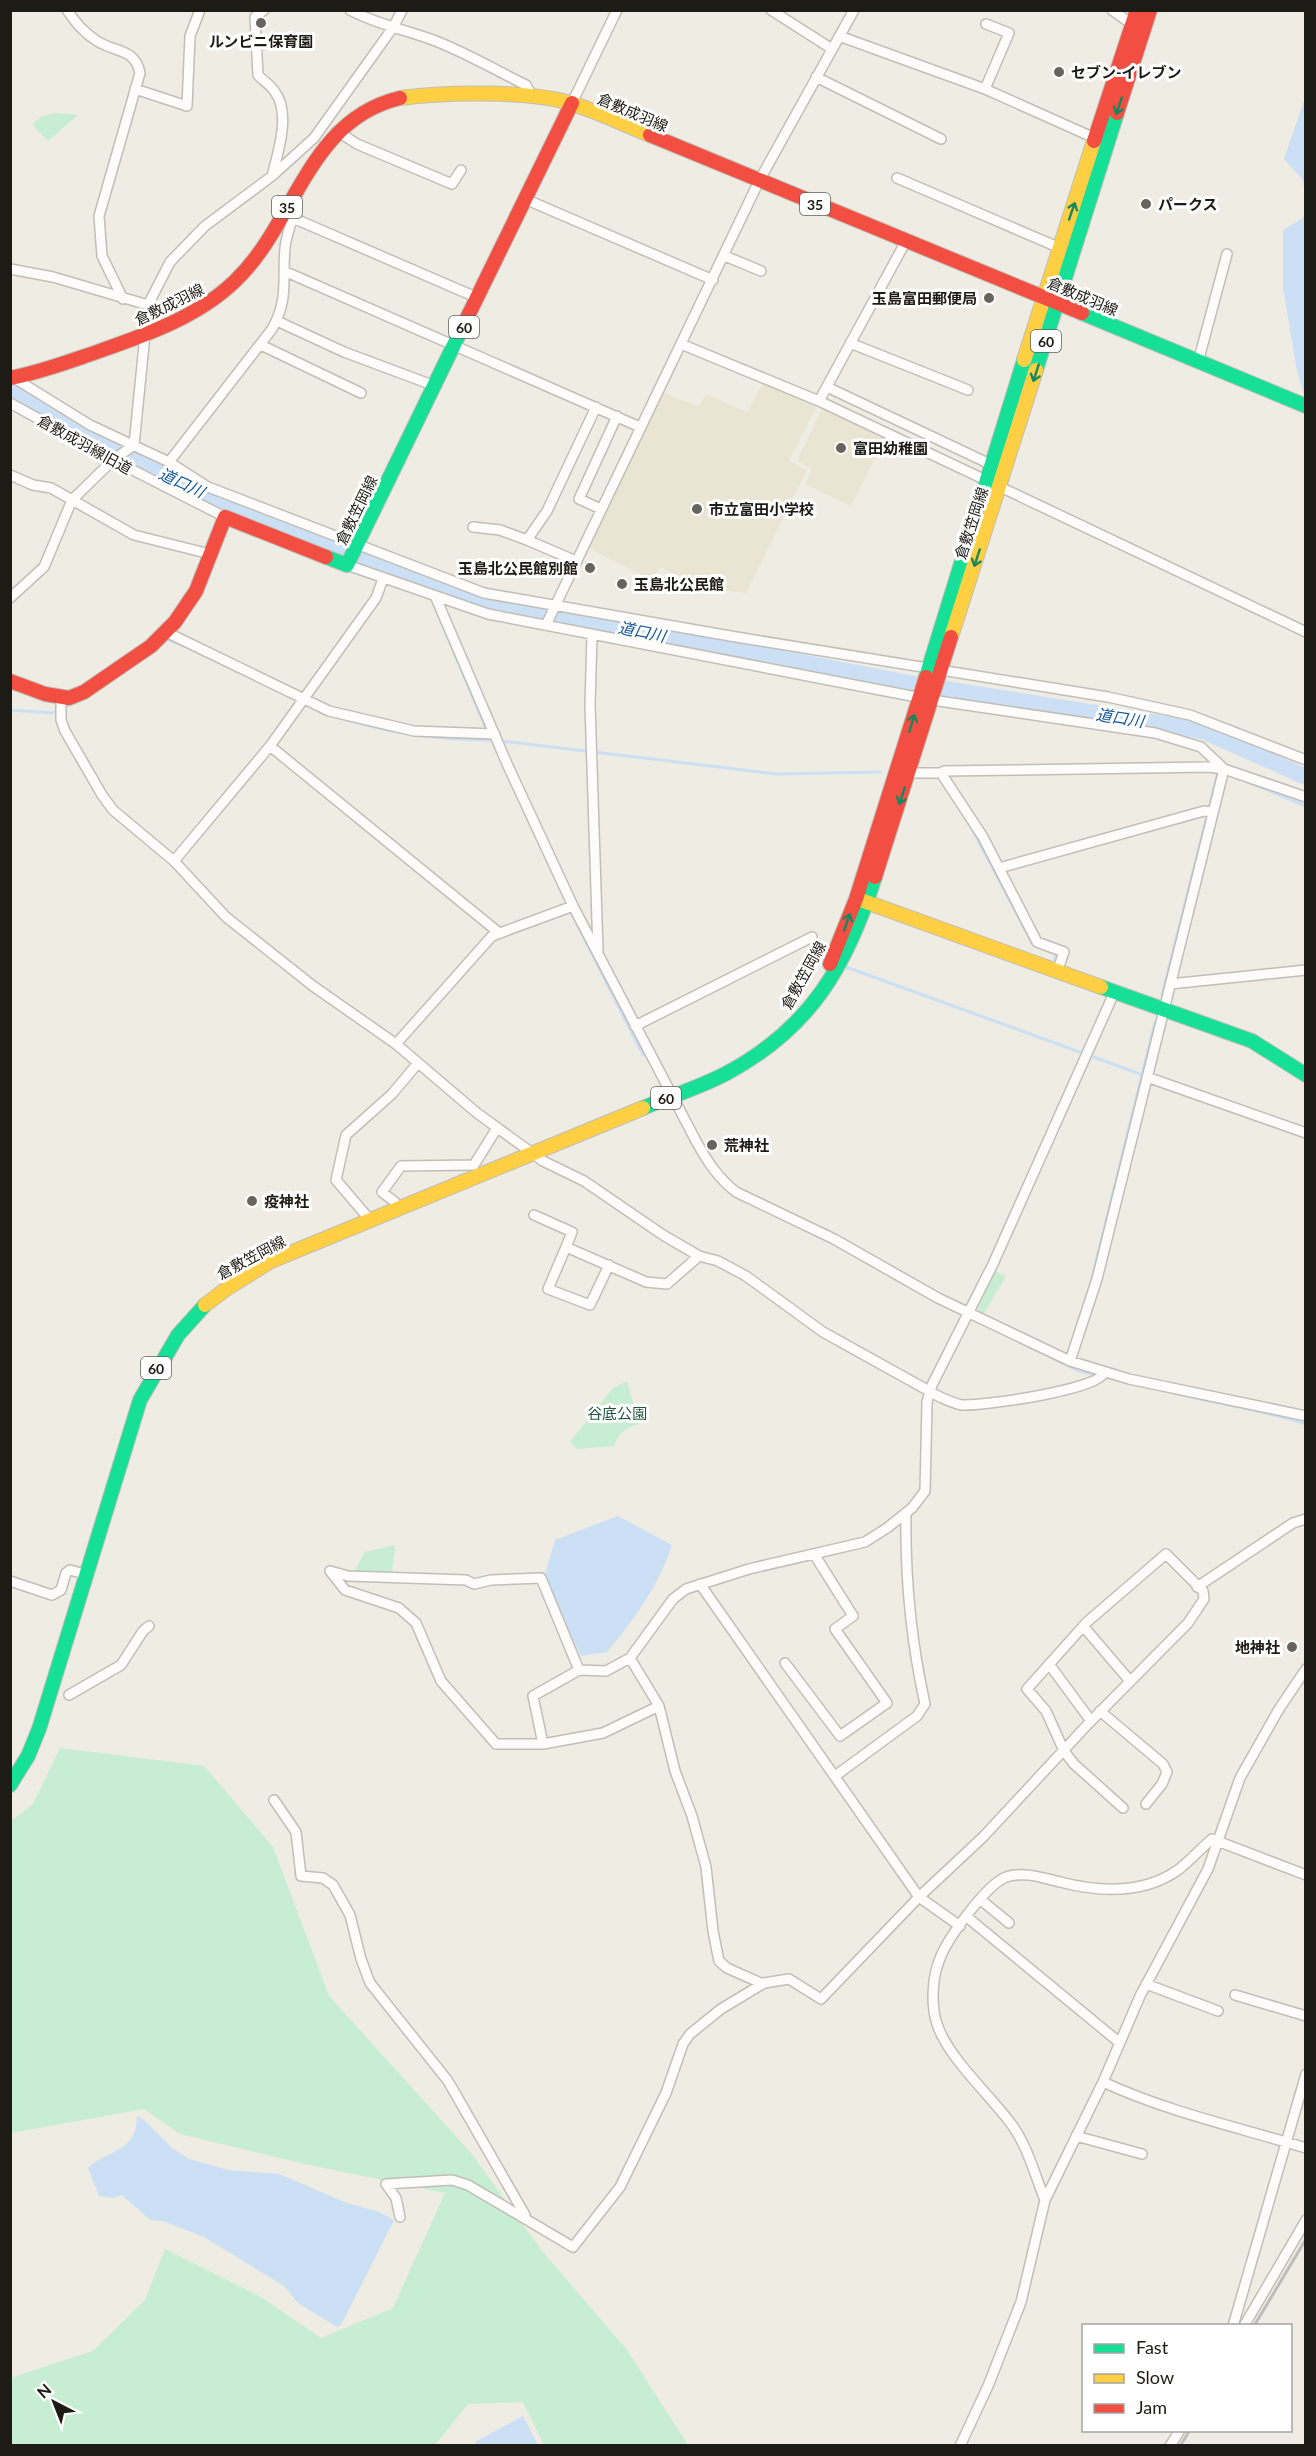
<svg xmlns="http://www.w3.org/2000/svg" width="1316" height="2456" font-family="Lato,'Noto Sans JP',sans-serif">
<rect width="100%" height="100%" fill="#efece3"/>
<path fill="#eae5d3" d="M764 382 817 405 789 461 807 470 746 593 707 589 660 567 652 580 587 547 662 392 699 407 706 394 747 412Z
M822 409 886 436 851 506 805 484 812 469 797 461Z"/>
<path fill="#c7edd3" d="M56 113 78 115 48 141 32 124 43 116Z
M995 1271 1006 1276 983 1315 978 1309Z
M627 1381 639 1424C626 1428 619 1432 614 1446L577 1449 570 1442 613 1388Z
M395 1545 392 1575 354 1573 365 1552Z
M60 1748 204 1766 273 1847 329 1996 471 2153 542 2251 627 2350 688 2445H544L523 2402 468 2404 435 2445H11L10 2378 93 2351 145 2300 165 2249 261 2297 321 2338 393 2308 445 2193 305 2164 180 2134 144 2109 11 2133V1821L33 1804Z"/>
<path fill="#cbdff5" d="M1305 98H1306L1305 197 1303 180 1284 159Z
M1305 212V398L1297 371 1283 288V230L1303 218Z
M618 1516 672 1545C659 1585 634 1620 607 1652L581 1656 544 1578 555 1540Z
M137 2116 142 2118 172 2148 189 2159 228 2170 279 2174 347 2203 379 2212 394 2220 341 2325 337 2327 298 2303 284 2286 204 2237 163 2221 150 2220 122 2195 112 2198 99 2196 88 2168C108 2149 137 2153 137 2116Z
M523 2416 538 2445 477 2446 475 2442Z"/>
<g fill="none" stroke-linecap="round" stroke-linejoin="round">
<path stroke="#cbdff5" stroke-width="3" d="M434 605 487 731
M167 639 185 646
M10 710 52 713 70 705
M341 718C391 734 441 740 494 740
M502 741 777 774 880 772
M1238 778 1306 806
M970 825 1032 943 1036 945
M549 865 558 883
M572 914 643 1055
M1055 960 1056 953
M846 967 1143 1075
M1162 995 1218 772 1220 773
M895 1279 908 1286
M1090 1286 1155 1022
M1010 1337 1079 1371 1129 1383
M1174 1393C1218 1404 1263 1410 1306 1424"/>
<path stroke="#cbdff5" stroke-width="16" d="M10 387 135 460 209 495 364 560 522 613 580 619 914 684 1177 726 1205 732 1306 777"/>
<g stroke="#c1beb7" stroke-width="12">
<path id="street" d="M67 10C76 23 84 33 97 41 116 53 135 48 140 73L99 216 102 256 123 299
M264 10 255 17 258 75C263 81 271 85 275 92 291 113 278 153 272 176
M350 10C376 24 406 30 433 40 465 52 495 70 526 85L532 96
M771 10 832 49
M1112 10 1133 25
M839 36 985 89 1099 140
M816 77 941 139
M135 89 187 106 190 36 200 10
M985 89 1009 33 986 24
M572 103 617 10
M337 131 357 144 452 184 461 170
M897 178 1060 248
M525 199 713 280
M293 218 478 298
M725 256 761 271
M10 269 53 277 148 305
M284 271 640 427
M277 321 344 352 435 386
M850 343 968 390
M681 344 819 401 1306 632
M261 345 361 393
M1198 362 1227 254
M14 378 90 425 169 462 208 487 484 593 736 637 1108 697 1190 715 1306 760
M827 387 992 465
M819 401 906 241
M10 403 113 460 225 517
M134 445 148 305 170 262 205 226 272 176 314 138 394 26 402 10
M169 462 272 329C289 299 282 280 285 248 286 236 291 223 295 212L288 204
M10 475 33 485 51 488 134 535 210 554
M601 509 579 499 617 416
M473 527 500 530 527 540
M576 561 527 540 547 511 596 407
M347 565 488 614 932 700 1155 733 1201 747 1224 769
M10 598 44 567 72 500 113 460 134 445
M436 598 508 766 573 906 696 1141C707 1161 718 1178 736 1192L834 1239 938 1298 1070 1361 1129 1379 1306 1416
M546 625 759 181 854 10
M166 632 329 711 414 731 495 734
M592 635 590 705 598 951
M61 699V720L65 731 102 795 113 810 174 861 226 917 313 986 396 1044 477 1113 543 1161 584 1181 663 1235 699 1256 718 1261 746 1276 823 1332 940 1397C947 1400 955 1404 962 1405 983 1406 1097 1390 1104 1373
M270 746 498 932
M909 773H941L944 771 1208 767 1224 769 1306 797
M941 773 983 837 1037 942 1064 952 1057 972
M174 861 270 746 376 598 383 579
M999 868 1204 811 1213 812
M1170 984 1306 970
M635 1026 812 937
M396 1044 492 936 573 906
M1147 1077 1306 1133
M395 1202 382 1192 401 1166 474 1165 497 1128
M534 1215 572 1232 566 1247 646 1282 667 1284 699 1256
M371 1221 336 1180 346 1135 392 1094 418 1063
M566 1247 548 1289 590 1305 609 1265
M1070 1361 1097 1279 1224 769
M330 1571 348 1576 466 1580 474 1584 491 1580 541 1578 579 1670 606 1671 630 1658 673 1599 686 1589 749 1569 865 1542 887 1528 912 1508 925 1491 927 1402 932 1385 993 1264 1114 993
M330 1571 345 1590 399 1608 416 1623 441 1681 496 1744H543L603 1733 659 1706
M10 1581 52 1595 61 1590 66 1573 70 1570 88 1575
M700 1584 919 1897 960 1926
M1197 1587 1293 1523 1306 1519
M1083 1626 1130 1681
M630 1658 659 1706 675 1771 692 1816 706 1867 713 1931 719 1961 727 1968 763 1984
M785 1663 840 1736 887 1703 835 1629 853 1616 814 1554
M1049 1664 1091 1721
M69 1695 121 1665 143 1631 149 1626
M1100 1711 1163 1764 1167 1772 1162 1784 1146 1804
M543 1744 533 1696 579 1670
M835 1776 917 1716 925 1704C911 1641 905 1578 906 1513
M274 1800 296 1832 301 1876 323 1878 333 1885 350 1915 361 1959 370 1983 448 2081 525 2215
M981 1900 1009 1923
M967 1917 1120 2043
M1146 1984 1218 2011
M1235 1995 1306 2016
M1103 2082C1168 2112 1237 2127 1306 2148
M1076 2136 1142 2154
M1045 2200C1035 2176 1028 2147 1012 2125 991 2096 948 2058 937 2024 931 2006 932 1979 939 1961 946 1940 986 1885 1006 1877 1024 1871 1043 1878 1060 1882 1099 1892 1144 1894 1178 1870 1190 1861 1200 1849 1212 1839L1306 1875
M400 2217 396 2198 386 2184 452 2180 468 2185 573 2247 620 2187 666 2093 683 2044 690 2034 721 2009 764 1983 789 1979 821 1999 919 1897 983 1837 1089 1723 1188 1623 1204 1599 1203 1591 1166 1554 1087 1622 1027 1689 1046 1711 1064 1751 1074 1764 1123 1808
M1233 2326 1306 2074
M1244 2326 1306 2220
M960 2446 988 2386 1021 2302 1045 2200 1103 2082 1140 1996 1208 1869 1240 1778 1279 1709 1306 1669
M1170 2446 1180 2430"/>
</g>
<g stroke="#c1beb7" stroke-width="16">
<path id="fast" d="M1082 313 1306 406
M1036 370 1117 113
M326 557 347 565 466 320
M926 677 1024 360
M1101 987 1252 1041 1306 1075
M643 1108C671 1096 701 1087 727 1073 811 1028 847 965 875 877
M10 1785 28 1756 39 1729 140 1400 178 1335 205 1305"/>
</g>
<g stroke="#c1beb7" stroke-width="16">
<path id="slow" d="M400 98C442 92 533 90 573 104 599 112 625 125 650 135
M1024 360 1094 141
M951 637 1036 370
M858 899 1101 987
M205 1305 226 1289 271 1261 643 1108"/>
</g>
<g stroke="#c1beb7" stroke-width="16">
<path id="jam" d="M1117 113 1150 10
M650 135 1082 313
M1094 141 1137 10
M466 320 572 103
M10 378C37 373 62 364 88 355 139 337 194 320 234 282 296 224 307 120 400 98
M10 681 45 694 69 698 84 692 151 646 175 622 196 591 225 517 326 557
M875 877 951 637
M830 964 856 899 926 677"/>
</g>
<use href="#street" stroke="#fdfcfb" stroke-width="9"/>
<use href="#fast" stroke="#16e098" stroke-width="14"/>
<use href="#slow" stroke="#ffcf43" stroke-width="14"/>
<use href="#jam" stroke="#f24e42" stroke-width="14"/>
<path stroke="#bfbdbb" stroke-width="3" d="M1254 2326 1306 2239
M1180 2446 1190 2430"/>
</g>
<defs><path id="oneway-shaft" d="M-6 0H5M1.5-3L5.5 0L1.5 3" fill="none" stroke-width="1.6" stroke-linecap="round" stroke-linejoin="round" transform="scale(1.5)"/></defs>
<g stroke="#19875d">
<use href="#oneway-shaft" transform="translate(1119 106) rotate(108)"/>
<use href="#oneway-shaft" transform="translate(1072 211) rotate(-71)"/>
<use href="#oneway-shaft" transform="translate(1036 373) rotate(108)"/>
<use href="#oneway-shaft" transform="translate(977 558) rotate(108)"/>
<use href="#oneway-shaft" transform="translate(912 723) rotate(-73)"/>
<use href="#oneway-shaft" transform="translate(902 796) rotate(108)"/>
<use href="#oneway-shaft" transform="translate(847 922) rotate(-71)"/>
</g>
<g fill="#66645d" stroke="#fff" stroke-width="2">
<circle cx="261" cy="23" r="6"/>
<circle cx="1059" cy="72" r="6"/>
<circle cx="1146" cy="204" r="6"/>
<circle cx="989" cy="298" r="6"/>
<circle cx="841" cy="448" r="6"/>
<circle cx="697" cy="509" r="6"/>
<circle cx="590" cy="568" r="6"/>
<circle cx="622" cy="584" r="6"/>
<circle cx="712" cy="1145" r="6"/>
<circle cx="252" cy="1201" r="6"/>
<circle cx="1292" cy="1647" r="6"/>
</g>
<g text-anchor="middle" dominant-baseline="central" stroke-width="6" stroke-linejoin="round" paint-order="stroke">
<g fill="#fff" stroke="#615f5b" stroke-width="1.5">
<rect x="800" y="193" width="30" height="22" rx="4.5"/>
<rect x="272" y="196" width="30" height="22" rx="4.5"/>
<rect x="449" y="316" width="30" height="22" rx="4.5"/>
<rect x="1031" y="330" width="30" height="22" rx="4.5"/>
<rect x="651" y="1087" width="30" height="22" rx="4.5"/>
<rect x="141" y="1357" width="30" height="22" rx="4.5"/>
</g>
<g font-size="14" font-weight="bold" fill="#1d1b15">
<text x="815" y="204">35</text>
<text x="287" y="207">35</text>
<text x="464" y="327">60</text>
<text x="1046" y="341">60</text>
<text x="666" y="1098">60</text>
<text x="156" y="1368">60</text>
</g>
<g font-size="15" font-weight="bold" fill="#1d1b15" stroke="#fff" text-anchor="start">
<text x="261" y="41" text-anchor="middle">ルンビニ保育園</text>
<text x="1071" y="72">セブン-イレブン</text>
<text x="1158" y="204">パークス</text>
<text x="977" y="298" text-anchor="end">玉島富田郵便局</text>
<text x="853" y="448">富田幼稚園</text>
<text x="709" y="509">市立富田小学校</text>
<text x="578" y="568" text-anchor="end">玉島北公民館別館</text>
<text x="634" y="584">玉島北公民館</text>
<text x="724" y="1145">荒神社</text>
<text x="264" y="1201">疫神社</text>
<text x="1280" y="1647" text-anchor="end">地神社</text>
</g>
<g font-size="15" fill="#1d1b15" stroke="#fff">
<text transform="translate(633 112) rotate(23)">倉敷成羽線</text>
<text transform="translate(1083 296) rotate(23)">倉敷成羽線</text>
<text transform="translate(169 304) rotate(-26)">倉敷成羽線</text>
<text transform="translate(85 444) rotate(29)">倉敷成羽線旧道</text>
<text transform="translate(356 510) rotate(-64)">倉敷笠岡線</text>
<text transform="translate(971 523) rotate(-72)">倉敷笠岡線</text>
<text transform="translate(803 975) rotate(-61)">倉敷笠岡線</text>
<text transform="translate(251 1257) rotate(-28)">倉敷笠岡線</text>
</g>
<g font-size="15" fill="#20593d" stroke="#fff">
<text x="617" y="1413">谷底公園</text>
</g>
<g font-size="16" font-style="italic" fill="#105799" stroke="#fff">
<text transform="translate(182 482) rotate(25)">道口川</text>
<text transform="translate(642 631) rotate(11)">道口川</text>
<text transform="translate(1120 717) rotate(9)">道口川</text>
</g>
</g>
<rect width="1316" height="2456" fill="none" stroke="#1d1b15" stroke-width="24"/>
<rect x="1082" y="2324" width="210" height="108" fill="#ffffff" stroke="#a5a4a1" stroke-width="1.5"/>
<rect x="1094" y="2344" width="30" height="9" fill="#16e098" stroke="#a5a4a1" stroke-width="1.5"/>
<text x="1136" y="2354" font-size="18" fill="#1d1b15">Fast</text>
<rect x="1094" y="2374" width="30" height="9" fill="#ffcf43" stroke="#a5a4a1" stroke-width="1.5"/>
<text x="1136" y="2384" font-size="18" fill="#1d1b15">Slow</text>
<rect x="1094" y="2404" width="30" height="9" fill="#f24e42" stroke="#a5a4a1" stroke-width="1.5"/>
<text x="1136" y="2414" font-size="18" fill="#1d1b15">Jam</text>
<g transform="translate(54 2402) rotate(318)" stroke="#ffffff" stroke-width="4.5" paint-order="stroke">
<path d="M0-4.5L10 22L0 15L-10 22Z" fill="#1d1b15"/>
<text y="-9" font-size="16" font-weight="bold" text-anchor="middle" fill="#1d1b15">N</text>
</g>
</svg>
